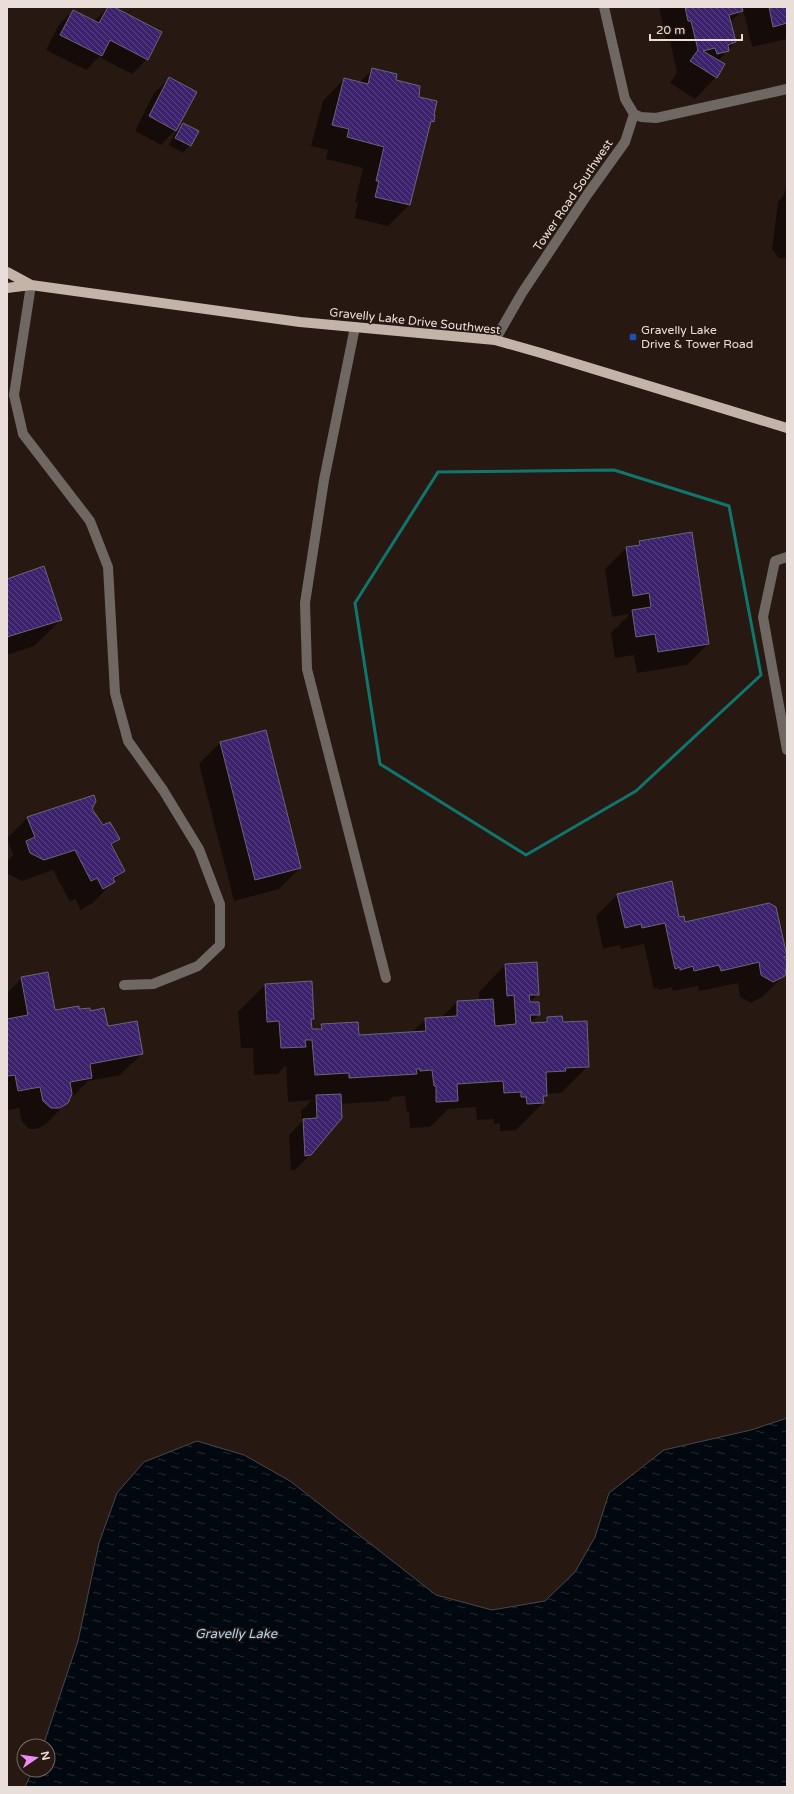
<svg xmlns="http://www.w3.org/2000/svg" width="794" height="1794" font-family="'Varela Round',sans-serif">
<defs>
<pattern id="water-ripples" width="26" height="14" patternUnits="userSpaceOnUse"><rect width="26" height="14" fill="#01080f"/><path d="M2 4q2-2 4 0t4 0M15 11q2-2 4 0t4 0" fill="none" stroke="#262c31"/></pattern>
<pattern id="building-back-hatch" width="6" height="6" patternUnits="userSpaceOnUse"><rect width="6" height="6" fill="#3c226c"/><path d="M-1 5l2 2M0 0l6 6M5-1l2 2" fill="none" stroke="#584280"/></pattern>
</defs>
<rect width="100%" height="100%" fill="#281812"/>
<path fill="url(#water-ripples)" stroke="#47484c" d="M787 1418V1787H25L33 1770H48V1746H43L78 1641 99 1543 117 1493 144 1462 197 1441 244 1455 290 1481 436 1595 492 1610 545 1601 575 1572 595 1537 609 1493 664 1450 751 1430Z"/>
<path fill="#0007" d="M108 7H112L147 59 132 74 99 57 86 70 46 50 58 26 73 11 94 22Z
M659 7H787V39L752 47 743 9 730 23 735 42 718 61 716 77 695 99 670 83 677 72 670 41 667 42Z
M373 69 394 81 418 97 433 115V121L429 126 409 205 388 226 354 218 358 203 355 202 363 168 326 159 328 150 311 146 323 101 344 79 359 83Z
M169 79 175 130 161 145 135 131 154 93Z
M183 124 190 145 183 153 169 145 176 131Z
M787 181V259L779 258 772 249 778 202 784 195Z
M640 542 708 644 687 665 637 673 634 655 615 658 611 633 628 616V614L612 617 605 569 626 548 635 547Z
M7 580 61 620 34 646 7 655Z
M220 743 300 868 279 889 234 901 199 764Z
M93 796 90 809 103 826 119 839 111 846 123 871 93 903 81 910 75 899 70 902 53 870 22 881 8 874 7 861 13 855 7 838 27 818Z
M617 895 679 918 685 924 786 956 784 958V976L762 997 751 1003 740 997 738 983 699 991 698 986 673 991 672 987 659 990 658 988 654 989 644 944 621 949 620 945 603 949 596 916Z
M505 965 538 994 529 1003 539 1014 530 1024 542 1023 548 1018 562 1024 588 1066 561 1093 546 1094 543 1099V1103L516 1130 500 1131V1123L494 1124V1119L477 1120 476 1107 448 1109 430 1127 410 1128 409 1112H407L405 1096 392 1097 389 1101 340 1104 310 1155 295 1170H291L289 1135 302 1121 301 1111 312 1100 288 1102 286 1065 278 1074 254 1075 253 1048H241L238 1012 265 985 313 1019 310 1021 311 1030H317L322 1025 358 1036 411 1033 426 1019 441 1018 457 1002 479 1000V992Z
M22 978 55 1011H79L90 1012 142 1054 120 1075 88 1081 46 1124 37 1129H29L22 1122 19 1108 7 1110V993Z"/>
<path fill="url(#building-back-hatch)" stroke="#696577" d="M108 7H114L162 32 148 60 110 40 102 56 60 35 73 10 99 23Z
M685 7H742L743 11 729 15 736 42 728 45 729 51 717 54 715 48 703 51 725 64 717 78 690 61 698 50 691 21H688Z
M769 7H787V23L773 27Z
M372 68 397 74 396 80 420 86 419 97 437 101 434 115H435L434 122 431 121 410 205 375 197 379 181H376L384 147 347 137 349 129 332 125 344 78 368 84Z
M169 77 197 92 176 131 149 116Z
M183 123 199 131 191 146 175 138Z
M692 532 709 644 658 652 655 634 636 637 632 610 651 607 649 593 633 596 626 547 640 545 639 541Z
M44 566 62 620 7 637V579Z
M266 730 301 868 255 880 220 742Z
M94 795 96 801 92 809 103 825 110 822 120 839 111 844 125 871 113 878 115 882 103 889 97 878 91 881 75 850 44 860 30 853 26 841 35 837 27 817Z
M672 881 679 917 684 916 685 922 769 903 776 907 787 956 784 957 787 962 785 976 773 982 761 975 759 962 721 971 719 965 694 971 693 966 680 970V967L675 969 665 923 642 928 641 924 625 928 617 894Z
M537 962 539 995H529L530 1002H539L540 1015H530L531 1023 547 1022V1017L562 1016 563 1022 587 1021 589 1067 565 1068 566 1071 546 1072 547 1096H543L544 1103 527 1104 526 1097H521V1092L504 1093 503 1081 457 1084 458 1101 436 1102V1086H434L432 1070 420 1071V1069H416L417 1074 349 1078V1073L315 1075 312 1040H305L306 1047 281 1048 279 1021 267 1022 265 984 312 981 314 1019H311L312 1029H322L321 1024 358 1022 359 1035 426 1031 425 1018 457 1016V1001L493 999 495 1026 516 1024 514 995 507 996 505 964Z
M48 972 55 1010 79 1006V1009L90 1008V1011L104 1008 108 1026 137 1021 143 1054 90 1064 92 1078 70 1082 72 1094 68 1103 60 1108H51L43 1101 40 1087 18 1091 15 1075 7 1076V1019L28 1015 21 977Z
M341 1094 342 1118 311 1155 305 1156 303 1119 317 1118 316 1095Z"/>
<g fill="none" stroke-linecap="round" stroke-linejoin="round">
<path stroke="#6e6762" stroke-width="10" d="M604 7 625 99 634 114
M634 114 641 117 656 118 787 89
M31 285 14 395 23 434 90 521 108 567 115 693 128 741 163 790 199 849 220 904V945L198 966 153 984 124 985
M355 327 324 480 305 603 307 669 386 978
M495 340 522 293 587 195 625 142 634 114
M787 557 775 561 763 617 787 750"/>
<path stroke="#c3b3a8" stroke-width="10" d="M7 272 31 285
M7 288 31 285 300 322 495 340 541 353 787 428"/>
</g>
<path fill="none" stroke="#0f766e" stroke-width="3" stroke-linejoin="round" d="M614 470 729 506 761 675 636 791 526 855 380 764 355 603 438 472Z"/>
<rect fill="#1a4fb4" stroke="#281812" stroke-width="1.5" x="629" y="333" width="8" height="8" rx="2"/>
<g text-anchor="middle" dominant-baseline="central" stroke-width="3" stroke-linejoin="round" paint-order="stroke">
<g font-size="12" fill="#eadeda" stroke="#281812">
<text transform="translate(573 195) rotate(-56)">Tower Road Southwest</text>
<text transform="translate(415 321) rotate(6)">Gravelly Lake Drive Southwest</text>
</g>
<g font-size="12" fill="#eadeda" stroke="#281812" text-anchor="start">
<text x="641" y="330">Gravelly Lake<tspan x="641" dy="14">Drive &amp; Tower Road</tspan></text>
</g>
<g font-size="13" font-style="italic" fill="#a8d7f1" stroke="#281812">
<text x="236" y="1634">Gravelly Lake</text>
</g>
</g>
<rect width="794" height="1794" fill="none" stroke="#eadeda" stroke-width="16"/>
<g transform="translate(36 1758) rotate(77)"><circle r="19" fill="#281812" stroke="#766762"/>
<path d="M0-3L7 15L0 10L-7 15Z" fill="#ef8bf7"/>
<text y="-6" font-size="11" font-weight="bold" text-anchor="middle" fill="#eadeda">N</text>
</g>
<path d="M650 34v6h92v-6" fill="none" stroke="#eadeda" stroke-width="2"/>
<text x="656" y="34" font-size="12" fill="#eadeda" stroke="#281812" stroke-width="3" paint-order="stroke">20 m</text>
</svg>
